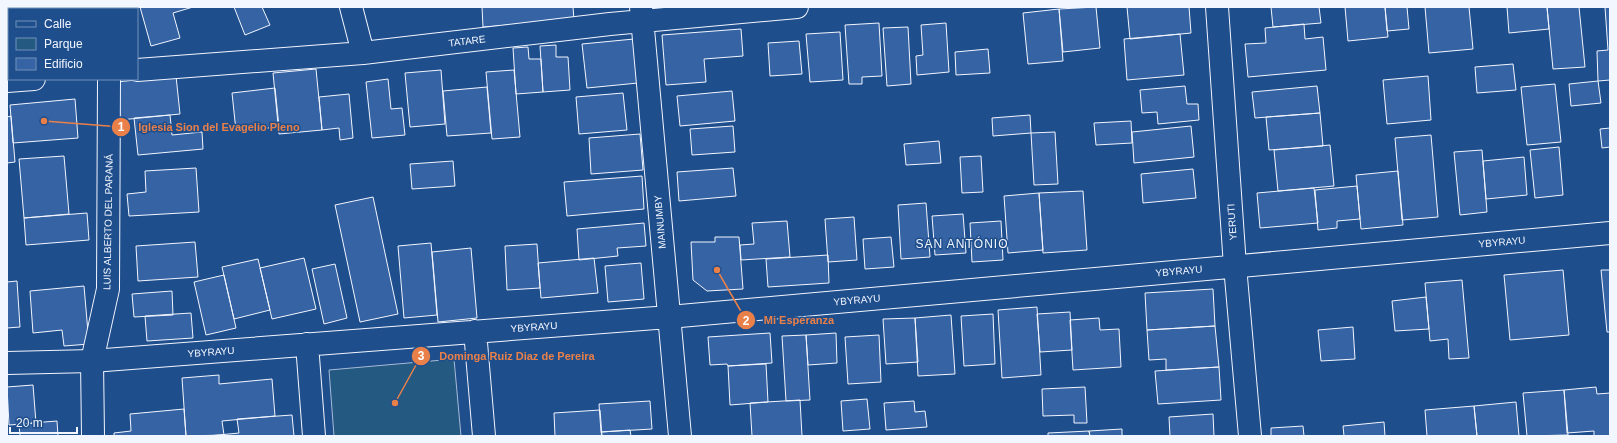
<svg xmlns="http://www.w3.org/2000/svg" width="1617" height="443" font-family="Arial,sans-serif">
<rect width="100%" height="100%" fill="#1f4e8c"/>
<path fill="#245a82" stroke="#a8bbd7" d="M454 359 461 436H334L329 370Z"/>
<path fill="#3563a3" stroke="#f2f6ff" d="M7 7H21V9H9V51H7Z
M21 7H44L45 9H21Z
M140 7H193L173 13 180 38 151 46Z
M234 7H262L270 25 245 35Z
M482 7H573L574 20 483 27Z
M1096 7 1100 48 1063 52 1059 9Z
M1127 7H1189L1191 33 1130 39Z
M1271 7H1319L1321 23 1273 27Z
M1345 7H1385L1388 37 1348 41Z
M1385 7H1407L1409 29 1387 31Z
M1425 7H1469L1473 49 1429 53Z
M1507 7H1547L1549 29 1509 33Z
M1547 7H1579L1585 67 1553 69Z
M1605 7H1610V80L1598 81 1597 51 1608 50Z
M1059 9 1063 61 1028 64 1023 13Z
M879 23 882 76 862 77V84H849L845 25Z
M946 23 949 72 917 75 916 56 923 55 921 25Z
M1304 24 1305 39 1323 37 1326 70 1248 77 1245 44 1266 43 1265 28Z
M908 27 911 84 887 86 883 28Z
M741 29 743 56 704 59 706 82 666 85 662 35Z
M840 32 843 80 810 82 806 34Z
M1180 34 1184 75 1127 80 1124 39Z
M634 39 638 83 587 88 582 44Z
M799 41 802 74 770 76 768 43Z
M556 45V57H568L570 90 543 92 540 46Z
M528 47 529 59H541L543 92 516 94 513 48Z
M988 49 990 73 956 75 955 52Z
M1513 64 1516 90 1477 93 1475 67Z
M316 69 322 130 279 134 273 73Z
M441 70 445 124 410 127 405 73Z
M514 70 520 137 492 139 486 72Z
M176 76 180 114 120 120 116 82Z
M1428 76 1431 120 1387 124 1383 80Z
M388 79 391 109 402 108 405 135 372 138 366 82Z
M1598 81 1601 103 1571 106 1569 84Z
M1555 84 1561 142 1527 145 1521 87Z
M1185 86 1187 104H1198L1199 120 1158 124 1157 112 1142 113 1140 90Z
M1317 86 1320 113 1255 118 1252 92Z
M487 87 491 133 447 136 443 91Z
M275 88 279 127 236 131 232 93Z
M732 91 735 121 680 126 677 96Z
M623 93 627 130 579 134 576 97Z
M349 94 353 138 340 140 339 128 322 130 319 97Z
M75 99 78 138 13 143 10 105Z
M1320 113 1323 146 1269 150 1266 117Z
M170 115 172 135 202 132 203 149 138 155 134 118Z
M1030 115 1031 133 993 136 992 118Z
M11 116 15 162 7 163V117Z
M1131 121 1132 143 1096 145 1094 123Z
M733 126 735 152 692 155 690 129Z
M1191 126 1194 157 1134 163 1132 132Z
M1610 128V147L1602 148 1600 129Z
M1055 132 1058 184 1034 185 1031 133Z
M640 134 643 170 591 174 589 138Z
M1431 135 1438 217 1402 220 1395 138Z
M939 141 941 163 906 165 904 144Z
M1330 145 1334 186 1278 191 1274 150Z
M1559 147 1563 195 1535 198 1530 150Z
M1482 150 1487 212 1460 215 1454 152Z
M64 156 69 214 24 218 19 159Z
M981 156 983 192 962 193 960 157Z
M1524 157 1527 195 1486 199 1483 161Z
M453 161 455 186 412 189 410 164Z
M196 168 199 212 129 216 127 194 146 192 145 171Z
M733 168 736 196 679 201 677 172Z
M1193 169 1196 198 1143 203 1141 174Z
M1398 171 1403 225 1361 229 1356 175Z
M642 176 644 209 567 216 564 182Z
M1357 186 1360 219 1337 221V228L1318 230 1315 190Z
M1314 188 1318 223 1260 228 1257 193Z
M1083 191 1087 250 1043 253 1039 193Z
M1039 193 1043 250 1008 253 1004 196Z
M373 197 398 314 360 322 335 205Z
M926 203 930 257 901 259 898 205Z
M87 213 89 240 26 245 24 218Z
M963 214 966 253 935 255 932 216Z
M854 217 857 260 828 262 825 219Z
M787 221 790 257 741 260 740 245 754 244 752 223Z
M1001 221 1003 260 972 262 970 223Z
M644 223 646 246 617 248 618 256 579 260 577 229Z
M715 237H739L743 289 707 291 693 280 691 242H715Z
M891 237 894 267 865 269 863 239Z
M195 242 198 277 138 281 136 246Z
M431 243 437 315 404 318 398 246Z
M537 244 540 288 507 290 505 246Z
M471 248 477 318 438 322 432 252Z
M828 255 829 283 768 287 766 259Z
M304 258 316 309 272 319 260 268Z
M594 258 598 293 541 298 538 263Z
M258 259 270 310 234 319 222 267Z
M641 263 644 299 608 302 605 266Z
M335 264 347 318 324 324 312 269Z
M1563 270 1569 335 1510 340 1504 275Z
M1601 270H1610V332H1607Z
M224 275 236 328 206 335 194 282Z
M1462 280 1469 358 1449 359 1448 339 1430 341 1425 283Z
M17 281 20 327 7 328V282Z
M84 286 89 344 64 346 62 330 33 333 30 291Z
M1213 289 1215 326 1147 330 1145 293Z
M172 291 173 315 134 317 132 294Z
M1426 297 1429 329 1395 331 1392 301Z
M1037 307 1041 375 1002 378 998 310Z
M1070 312 1072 350 1040 352 1037 314Z
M191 313 193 338 147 341 145 316Z
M993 314 995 364 964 366 961 316Z
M951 315 955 374 918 376 915 318Z
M915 318 918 362 886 364 883 319Z
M1099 318 1100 330 1119 329 1121 367 1073 370 1070 320Z
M1215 326 1219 367 1166 370V359L1149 360 1147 330Z
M1353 327 1355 359 1321 361 1318 330Z
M770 333 772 363 728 366 727 364 710 365 708 337Z
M836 333 837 363 808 365 806 335Z
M806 335 810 400 786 401 782 336Z
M879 335 881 382 848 384 845 337Z
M766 364 768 402 730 405 728 366Z
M1219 367 1221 400 1158 404 1155 371Z
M219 375V384L272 379 275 416 222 421 224 435 186 436 182 378Z
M33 385 36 423 9 425 7 387Z
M1085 387 1087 423H1074V415L1043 416 1042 389Z
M1596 387 1597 394 1610 393V436H1594V431L1567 433 1564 390Z
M1564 390 1568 435 1527 436 1523 393Z
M867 399 870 429 843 431 841 401Z
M800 400 802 436H752L750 403Z
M650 401 652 429 601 432 599 404Z
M914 401 915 412 925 411 927 427 886 430 884 403Z
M1516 402 1519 436H1477L1474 406Z
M1474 406 1477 436H1427L1425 410Z
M184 409 186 436H114V433L131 431 130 414Z
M600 410 602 436H555L554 413Z
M1213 414 1214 436H1170L1169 417Z
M292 415 294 436H208L239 433 237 419Z
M57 421 58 436H20L19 424Z
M1384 422 1385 436H1344L1343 426Z
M1303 426 1304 436H1271V428Z
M1122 429V436H1090L1089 431Z
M630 430 631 436H602L601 432Z
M1089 431 1090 436H1048V433Z"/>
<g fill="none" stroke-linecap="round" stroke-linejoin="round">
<g stroke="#f2f6ff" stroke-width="24">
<path id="minor" d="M351 7 363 53
M641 7 680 436
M1217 7 1235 266 1250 436
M137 70 363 53 610 24 797 7
M7 81 34 79
M475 331 484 436
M307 344 314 436
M7 363 92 361 669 317 1610 233"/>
</g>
<g stroke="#f2f6ff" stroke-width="24">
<path id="major" d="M95 7 96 9
M93 436 92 361 108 289 109 79"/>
</g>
<use href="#minor" stroke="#1f4e8c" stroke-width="22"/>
<use href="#major" stroke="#1f4e8c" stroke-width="22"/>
</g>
<g text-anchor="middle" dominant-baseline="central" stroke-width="3" stroke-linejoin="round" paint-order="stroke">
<g font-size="10" fill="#f2f6ff" stroke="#1f4e8c">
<text transform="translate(467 41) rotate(-7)">TATARE</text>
<text transform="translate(108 222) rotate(-89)">LUIS ALBERTO DEL PARANÁ</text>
<text transform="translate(660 222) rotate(-95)">MAINUMBY</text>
<text transform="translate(1232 222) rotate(-94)">YERUTI</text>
<text transform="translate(1502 242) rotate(-5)">YBYRAYU</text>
<text transform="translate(1179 271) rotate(-5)">YBYRAYU</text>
<text transform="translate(857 300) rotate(-5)">YBYRAYU</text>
<text transform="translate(534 327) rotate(-4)">YBYRAYU</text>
<text transform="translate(211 352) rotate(-4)">YBYRAYU</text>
</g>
<g font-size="12" letter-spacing="1" fill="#f2f6ff" stroke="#1f4e8c">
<text x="962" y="244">SAN ANTÓNIO</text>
</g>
</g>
<path fill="none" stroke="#ea8049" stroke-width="1.5" d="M44 121L121 127M717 270L746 320M395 403L421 356"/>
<g fill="#ea8049" stroke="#1f4e8c" stroke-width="1.5">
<circle cx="44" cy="121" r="4"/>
<circle cx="717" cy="270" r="4"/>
<circle cx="395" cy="403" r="4"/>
<circle cx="121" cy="127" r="10"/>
<circle cx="746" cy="320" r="10"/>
<circle cx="421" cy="356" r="10"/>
</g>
<g font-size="12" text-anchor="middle" font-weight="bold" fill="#fff">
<text x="121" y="131">1</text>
<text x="746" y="325">2</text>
<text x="421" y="360">3</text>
</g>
<g font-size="11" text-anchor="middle" font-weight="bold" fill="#ea8049" stroke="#1f4e8c" stroke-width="3" stroke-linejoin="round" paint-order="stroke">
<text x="219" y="131">Iglesia Sion del Evagelio Pleno</text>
<text x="799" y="324">Mi Esperanza</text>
<text x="517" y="360">Dominga Ruiz Diaz de Pereira</text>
</g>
<rect width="1617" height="443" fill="none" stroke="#f2f6ff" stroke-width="16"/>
<rect x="8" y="8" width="130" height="72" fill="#1f4e8c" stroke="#7391ba"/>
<rect x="16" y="21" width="20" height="6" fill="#1f4e8c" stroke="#7391ba"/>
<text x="44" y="28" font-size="12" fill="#f2f6ff">Calle</text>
<rect x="16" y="38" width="20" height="12" fill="#245a82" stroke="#7391ba"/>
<text x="44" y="48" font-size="12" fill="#f2f6ff">Parque</text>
<rect x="16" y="58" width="20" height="12" fill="#3563a3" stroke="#7391ba"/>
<text x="44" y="68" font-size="12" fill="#f2f6ff">Edificio</text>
<path d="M10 427v6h67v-6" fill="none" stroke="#f2f6ff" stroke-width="2"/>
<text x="16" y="427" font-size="12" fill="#f2f6ff" stroke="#1f4e8c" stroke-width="3" paint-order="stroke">20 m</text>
</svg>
